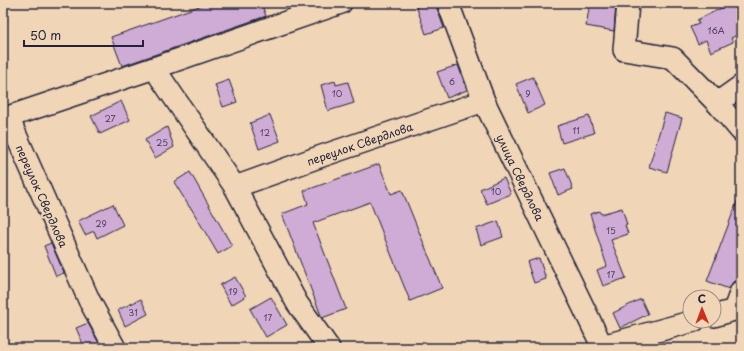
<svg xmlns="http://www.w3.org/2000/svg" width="744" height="351" font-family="'Playpen Sans',sans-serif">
<rect width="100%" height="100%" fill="#f0d6b7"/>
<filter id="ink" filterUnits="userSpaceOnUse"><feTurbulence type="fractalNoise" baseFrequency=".025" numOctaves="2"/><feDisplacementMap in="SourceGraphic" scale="8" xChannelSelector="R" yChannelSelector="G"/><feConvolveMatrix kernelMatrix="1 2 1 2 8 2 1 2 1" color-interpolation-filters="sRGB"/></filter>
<g filter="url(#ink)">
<path fill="#cfacd6" stroke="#22223b" d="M208 3H261L266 16 122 66 111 37Z
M415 3H435L444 28 426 34Z
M590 3H616L614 31 586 26Z
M732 3H736L741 14V33L731 38 733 42 711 52 706 40 698 44 690 27 699 24 697 20Z
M458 65 467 90 447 98 437 72Z
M533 77 545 105 528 113 516 84Z
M229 80 237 102 223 107 215 85Z
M335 81 336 85 348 82 354 103 328 111 321 85Z
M121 101 130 120 100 134 91 116Z
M665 113 682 118 667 172 649 167Z
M270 115 280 141 259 149 250 123Z
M589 116 594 133 562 143 557 126Z
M167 127 174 147 155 158 145 140Z
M379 164 391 194 402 190 442 288 410 301 370 202 313 223 346 309 322 318 282 214 308 204 304 191Z
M565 168 573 189 558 195 550 173Z
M190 172 232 246 218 254 191 208H190L174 182Z
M504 178 511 194 487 204 480 189Z
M740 194H741V272L738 279 733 282 729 289 707 281Z
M113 204 123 225 97 238 94 231 85 235 78 221Z
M622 208 627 225H625L628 234 611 240 626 278 603 286 597 270 607 266 590 214 599 211 601 214Z
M498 221 503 237 481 245 476 229Z
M51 243 64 273 56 276 44 246Z
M539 258 546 279 534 283 527 262Z
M235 277 246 296 231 305 220 285Z
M271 297 287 325 266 337 250 309Z
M141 299 148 314 125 326 118 310Z
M641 299 648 314 620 328 613 313Z
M88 323 101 347 85 348 76 328Z"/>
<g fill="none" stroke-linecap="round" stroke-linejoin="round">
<g stroke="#22223b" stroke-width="24">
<g id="minor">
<path id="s1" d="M448 3 484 101 603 348"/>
<path d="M628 3 624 50 673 58 717 103"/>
<path d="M154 68 235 187 297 303 329 348"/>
<path d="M741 86 717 103 741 131"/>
<path id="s2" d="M235 187 319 157 484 101"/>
<path d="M714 316 734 310 741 291"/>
<path d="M602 346 694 321"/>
<path d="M115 348 89 300 8 117 154 68 341 3"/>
</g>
</g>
<use href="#minor" stroke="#f0d6b7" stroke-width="21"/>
</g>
</g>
<g text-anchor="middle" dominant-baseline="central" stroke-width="4" stroke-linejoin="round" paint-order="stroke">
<g font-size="9" fill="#4d4462">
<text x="716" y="30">16А</text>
<text x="452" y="81">6</text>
<text x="337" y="93">10</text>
<text x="528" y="93">9</text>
<text x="110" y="118">27</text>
<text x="576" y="130">11</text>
<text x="265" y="132">12</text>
<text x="162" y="142">25</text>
<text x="496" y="191">10</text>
<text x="101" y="223">29</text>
<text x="611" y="230">15</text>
<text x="611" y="274">17</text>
<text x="233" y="291">19</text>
<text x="133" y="312">31</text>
<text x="268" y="317">17</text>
</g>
<g font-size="11" fill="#22223b" stroke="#f0d6b7">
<text stroke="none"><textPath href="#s2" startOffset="132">переулок Свердлова</textPath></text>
<text stroke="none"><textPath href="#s1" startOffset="189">улица Свердлова</textPath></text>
<text transform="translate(42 196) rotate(66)">переулок Свердлова</text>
</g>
</g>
<rect width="744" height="351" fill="none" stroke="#f0d6b7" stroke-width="16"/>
<rect x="8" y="8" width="728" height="335" fill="none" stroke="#22223b" stroke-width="1.5" filter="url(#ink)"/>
<g transform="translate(702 309) rotate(359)"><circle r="19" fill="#f0d6b7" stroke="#9e8e85"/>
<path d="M0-3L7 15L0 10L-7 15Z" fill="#c8321e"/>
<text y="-6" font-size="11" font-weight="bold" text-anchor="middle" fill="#22223b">С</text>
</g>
<path d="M24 40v6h119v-6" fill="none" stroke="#22223b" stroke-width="2"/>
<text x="30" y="40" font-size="12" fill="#22223b" stroke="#f0d6b7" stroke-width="3" paint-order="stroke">50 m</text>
</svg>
